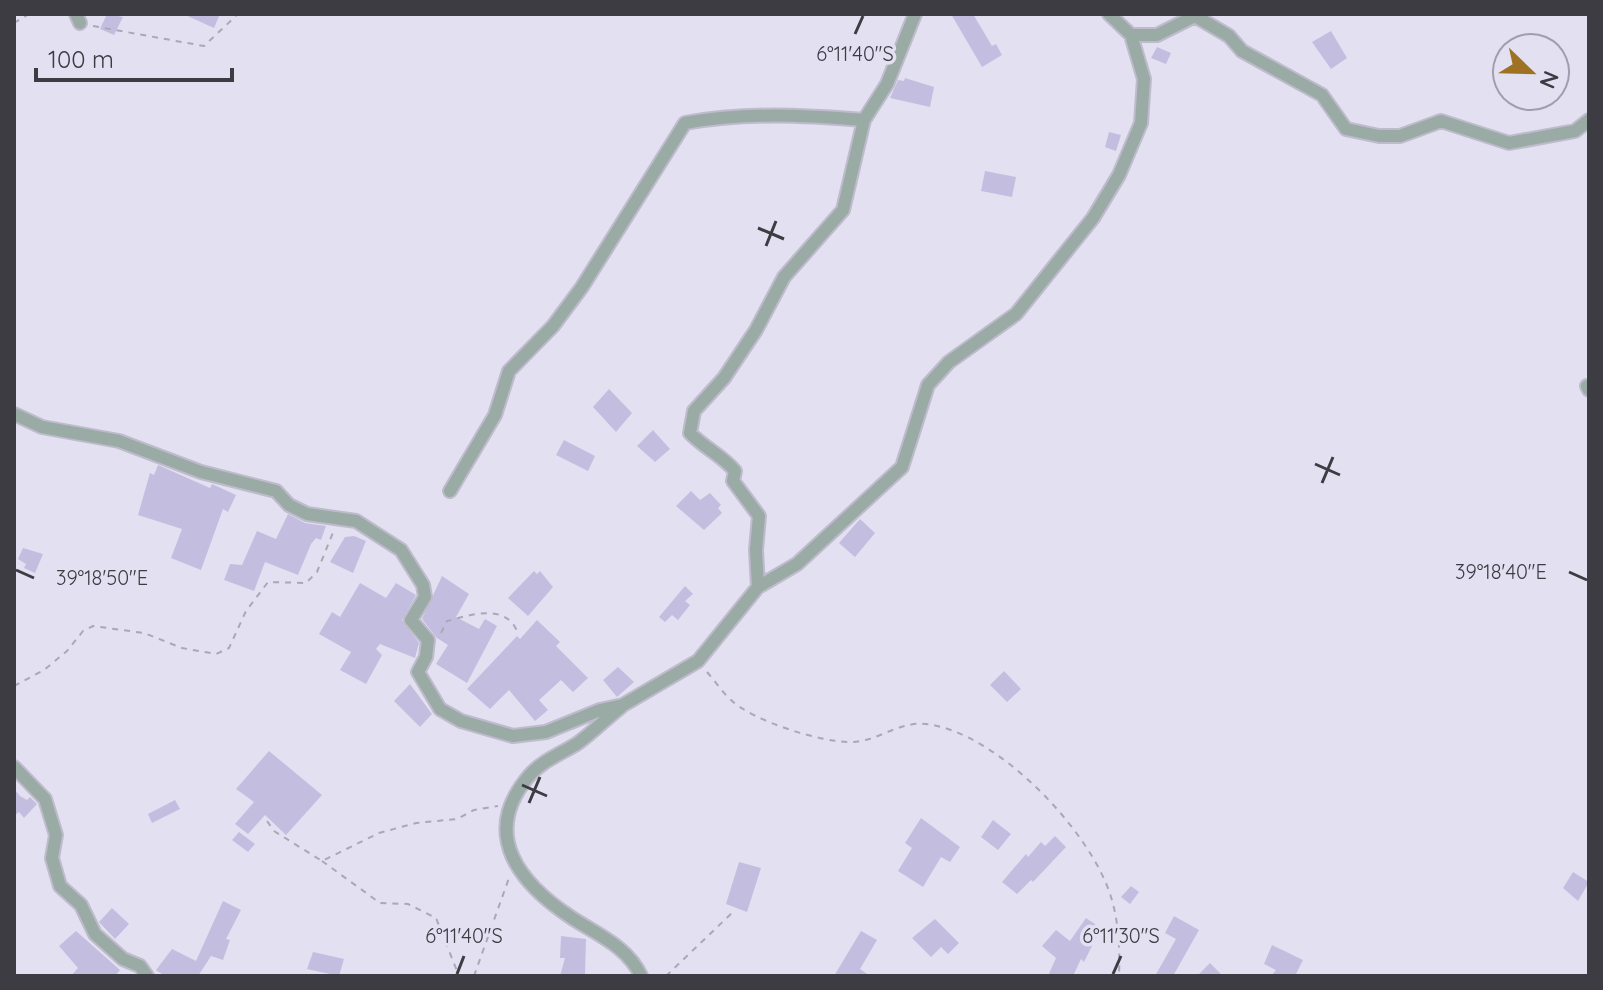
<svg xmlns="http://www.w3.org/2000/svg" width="1603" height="990" font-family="Quicksand,sans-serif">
<rect width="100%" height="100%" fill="#e3e0f2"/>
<path fill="#c3bedf" d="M107 14 123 17 114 35 100 29Z
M183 14H220L214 28Z
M951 14H973L992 46 996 44 1002 55 982 67Z
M1331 31 1347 58 1331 69 1312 42Z
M1157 47 1171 53 1166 64 1151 58Z
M905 78 934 87 930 107 890 98 898 80 904 81Z
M1109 132 1121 135 1116 151 1105 147Z
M985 171 1016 177 1012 197 981 191Z
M609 389 632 413 616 432 593 407Z
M653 430 670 449 655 462 637 446Z
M564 440 595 456 588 471 556 455Z
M158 465 210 488 212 484 236 495 228 512 223 509 201 570 171 558 182 529 138 515 150 473 154 475Z
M691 491 700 500 710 493 721 505 718 508 722 513 704 530 676 506Z
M288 514 305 523 326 526 321 540 316 538 311 544 298 575 265 562 254 591 224 580 230 564 242 565 257 531 276 539Z
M860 519 875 533 855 557 839 543Z
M354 536 366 541 353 573 330 562 345 537Z
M23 548 43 554 35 573 24 568 26 564 18 559Z
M534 571 537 574 540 571 553 587 528 616 508 598Z
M442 576 469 594 456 617 479 629 485 619 497 626 467 683 436 664 448 645 437 638 422 619Z
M360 583 386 598 396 583 416 595 402 620 419 643 415 658 380 644 376 649 382 655 366 684 340 670 351 652 319 634 332 612 340 617Z
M685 586 693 594 685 601 690 605 678 620 672 615 665 622 659 617Z
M537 620 560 642 556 646 588 678 573 692 561 680 539 700 548 710 535 721 509 690 490 709 467 689 517 636 520 639Z
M618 667 634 682 617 697 603 680Z
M1004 671 1021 689 1007 702 990 685Z
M410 684 432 714 420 727 394 701Z
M269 751 322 795 286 835 265 815 248 834 235 824 254 802 236 789Z
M14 789 20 796 27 800 30 797 37 804 24 818 19 812 14 816Z
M175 800 180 809 152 823 148 814Z
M921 818 960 847 950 862 941 857 923 887 898 871 912 848 905 843Z
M993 820 1011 834 998 850 981 837Z
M239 832 255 844 248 852 232 840Z
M1055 836 1066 847 1033 882 1031 880 1017 894 1002 882 1026 854 1028 857 1041 842 1045 846Z
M739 862 761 868 747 912 726 904Z
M1573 872 1589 882 1578 901 1563 888Z
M1131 886 1139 892 1130 904 1121 897Z
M223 901 241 910 226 939 230 940 223 960 211 956 198 976H165L156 970 172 949 196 961Z
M112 908 129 924 115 939 99 922Z
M1174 916 1199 930 1173 976H1155L1176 939 1165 933Z
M1086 918 1101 928 1084 962 1081 959 1073 976H1048L1056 958 1042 946 1056 930 1070 941Z
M935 919 959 943 948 954 941 947 931 957 912 938Z
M76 931 120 970 115 976H71L78 968 59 946Z
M861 931 877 940 860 969 870 976H834Z
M561 936 586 939 585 976H560L565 958H560Z
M1272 945 1303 960 1295 976H1271L1276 970 1264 964Z
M313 952 344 959 339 976 307 969Z
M1210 963 1223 976H1197Z"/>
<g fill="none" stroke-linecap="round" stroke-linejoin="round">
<g stroke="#bebccc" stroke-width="16">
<path id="minor" d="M76 14 80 23
M1109 14 1131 35H1157L1195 16 1229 36 1242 51 1322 95 1346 129 1379 136H1400L1441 121 1509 143 1575 131 1589 120
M1587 386 1589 390
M14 414 42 427 119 441 201 472 276 491 289 505 307 514 356 521 401 550 423 585 425 597 411 620 428 640 426 657 418 672 440 709 461 721 513 736 546 732 600 710 623 705 698 661 758 587 756 550 759 516 733 481 735 471C722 455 704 448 690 433L694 411 724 378 756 330 784 277 843 210 864 120 887 84 915 14
M450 491 495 415 509 371 553 326 582 287 685 123C746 112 803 115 864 120
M758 587 797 564 902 467 928 385 949 362 1016 314 1093 218 1119 175 1141 123 1144 79 1131 35
M621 707C607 718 593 732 578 743 561 754 541 761 528 777 480 835 520 884 572 918 598 935 628 947 641 976
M14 767 45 799 56 835 52 858 60 886 81 905 95 934 123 959 140 966 147 976"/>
</g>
<path stroke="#aaa8b6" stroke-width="2" stroke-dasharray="6 6" stroke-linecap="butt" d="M14 23 29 14
M93 26 204 46 238 14
M441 633 447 621C470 615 505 603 517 631
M707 672C715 681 722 692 731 700 753 721 820 742 850 742 878 742 898 721 926 724 997 732 1091 831 1111 897 1119 923 1120 950 1119 976
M14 686 44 670 67 651 83 631 93 626 144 633 182 648 216 654 229 648 246 611 268 582 306 583 317 572 334 530
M267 821 274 831 322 861 379 833 416 823 457 819 474 810 498 806
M322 861 380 903 408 904 436 918 459 976
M474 976 509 878
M666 976 733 912"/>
<use href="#minor" stroke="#9aaba5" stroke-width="12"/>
</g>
<path fill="none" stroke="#3d3c43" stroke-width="3" d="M855 34 863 16M758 228 784 239M766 246 776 221M1315 464 1340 475M1322 483 1333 457M16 570 34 578M1569 572 1587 580M522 785 547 796M529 803 540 777M457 974 464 956M1113 974 1121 956"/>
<g font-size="20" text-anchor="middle" fill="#3d3c43" stroke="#e3e0f2" stroke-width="7" stroke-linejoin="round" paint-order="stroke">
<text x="855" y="61">6°11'40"S</text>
<text x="1501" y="579">39°18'40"E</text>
<text x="102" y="585">39°18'50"E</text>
<text x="464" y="943">6°11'40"S</text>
<text x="1121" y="943">6°11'30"S</text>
</g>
<rect width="1603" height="990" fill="none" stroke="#3d3c43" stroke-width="32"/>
<g transform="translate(1531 72) rotate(113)"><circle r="38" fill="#e3e0f2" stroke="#a19eac" stroke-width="2"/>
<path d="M0-6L14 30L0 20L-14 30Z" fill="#9e7222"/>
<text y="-12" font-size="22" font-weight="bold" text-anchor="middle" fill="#3d3c43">N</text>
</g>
<path d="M36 68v12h196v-12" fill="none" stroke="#3d3c43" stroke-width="4"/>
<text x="48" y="68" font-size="24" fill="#3d3c43" stroke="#e3e0f2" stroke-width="6" paint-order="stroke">100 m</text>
</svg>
